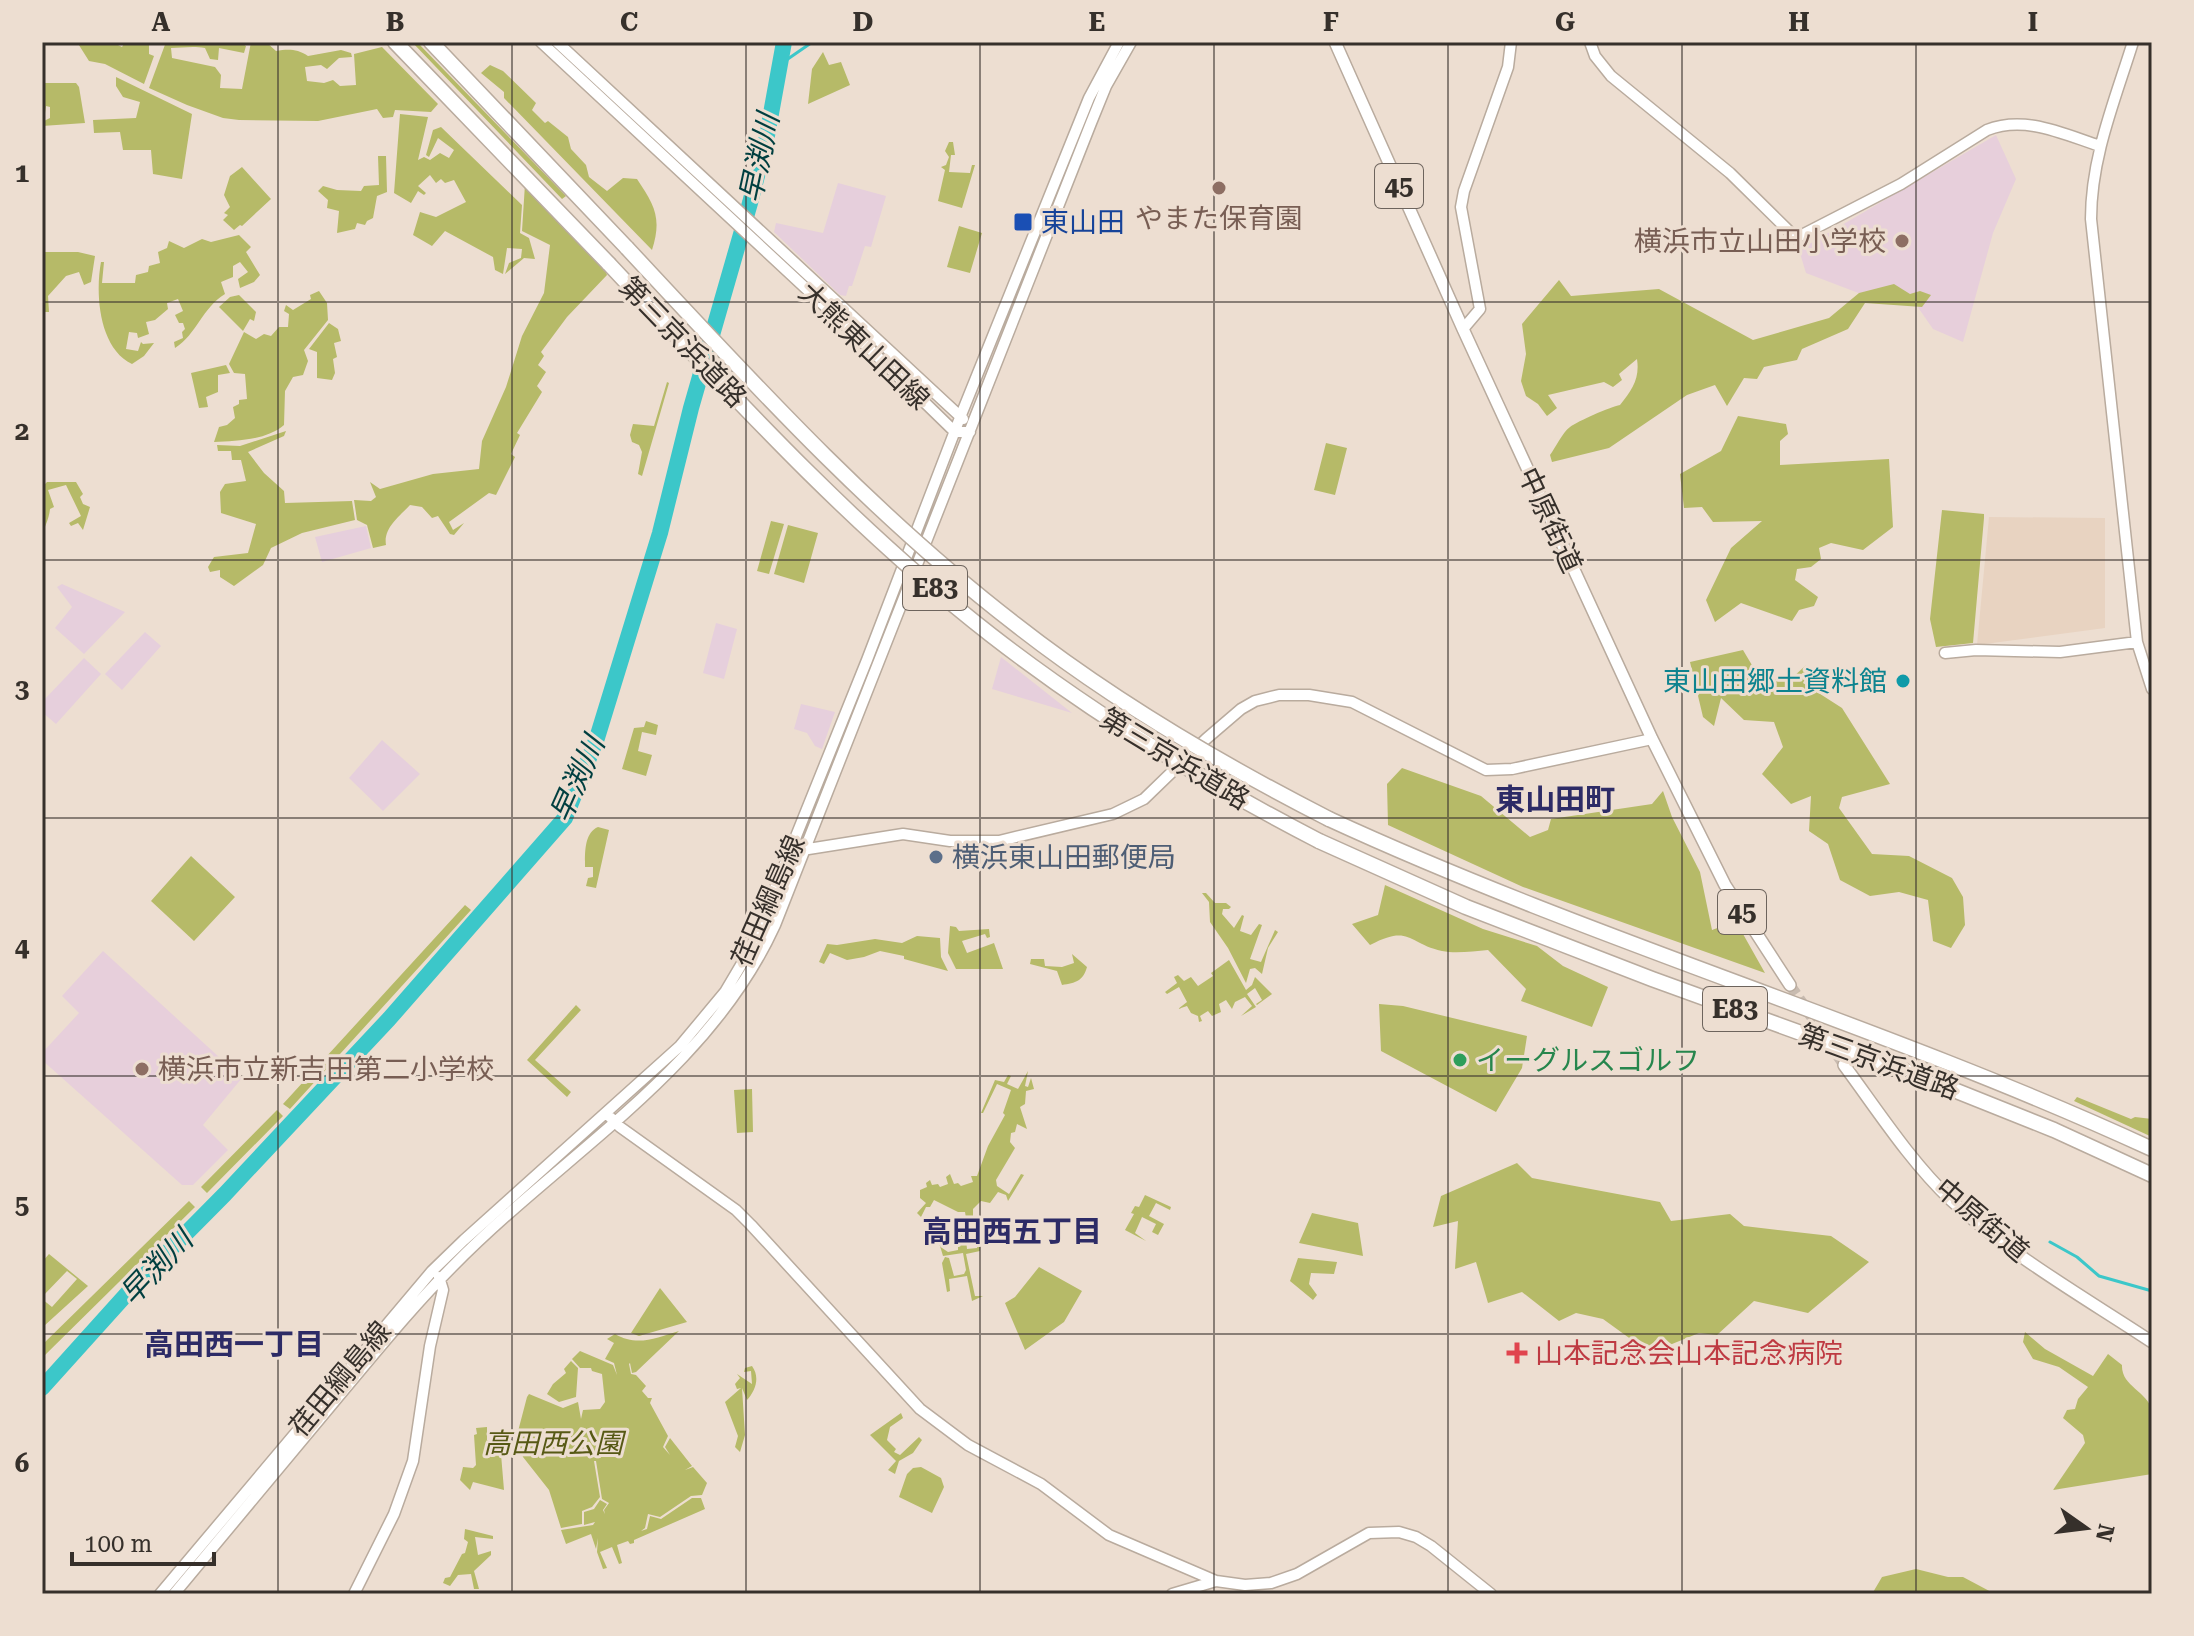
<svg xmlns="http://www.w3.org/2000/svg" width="2194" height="1636" font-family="'Roboto Serif','Noto Sans JP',serif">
<rect width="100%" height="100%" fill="#edded1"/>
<path fill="#e8d3c1" d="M1989 517 2105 518V628L1977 645Z"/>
<path fill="#e6cfdc" d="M838 183 886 196 871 247 865 246 852 286H849L846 296 840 295 774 232 776 223 823 233Z
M366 526 371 548 322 562 315 537Z
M62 584 125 612 84 654 55 628 72 607 57 587Z
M716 623 737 629 724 679 703 673Z
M145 632 161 646 122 690 105 674Z
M1001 657 1072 713 992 689Z
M84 658 101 674 56 724 42 712V702Z
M801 704 835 712 822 749 815 746 807 733 794 729Z
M382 740 420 774 383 811 349 778Z"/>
<path fill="#e7cfdb" d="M1996 135 2016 179 1993 233 1963 342 1933 329 1917 306 1869 297 1806 273 1799 250Z
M103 951 242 1078 203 1125 228 1150 193 1185H182L42 1060V1053L79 1013 62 996Z"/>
<path fill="#b6ba68" d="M77 42H112L122 47 125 42H149V54L154 56 144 84 105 64 89 61Z
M166 42H240L246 46 244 53 219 48 218 60 210 59 205 48C192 46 182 48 171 48L172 58 215 67 221 75 220 88 242 89 251 42H266L276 51C289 49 297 49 308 56L341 50 351 53 352 57 339 58 327 69 321 65 305 67 307 81 324 83 333 80 340 86 356 85 354 54 382 47 438 104 431 112 395 110 393 117 383 118 377 109 318 121 239 120 223 118 187 105 149 88Z
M412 42H417L566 196 562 199Z
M823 52 829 65 841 62 850 85 808 104 812 69Z
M490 65 503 71 536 103 532 110 545 123 548 121 568 137 571 149 586 165 589 177 607 191 623 178 637 179C655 206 662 218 652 250L504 98V92L481 73Z
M116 77 192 114 182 179 153 174 151 150H123L120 132 94 133 93 120 136 118 140 102 123 97 116 86Z
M42 83H76L79 87 85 123 42 126V122L50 118V107L46 106 45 113 42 116Z
M400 114 428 117 418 160 424 157 430 160 440 153 449 158 454 150 438 138 429 157 426 155 433 130 441 127 522 205 520 233 529 238 535 259 524 258 505 274 509 263 521 258 522 249 507 248 503 274 495 270 493 257 445 231 432 246 413 235 420 212 436 217 466 202 454 180 445 183 441 179 436 183 430 175 418 186 426 193 424 195 418 191 411 203 394 193Z
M949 142H953L955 155H951L949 172 970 173 972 165H975L962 208 938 201 945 170 941 167 946 165 949 157 945 151Z
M378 156H386L387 192 377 196 373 218 367 221 365 225 357 223 355 229 337 233 339 211 327 208 328 200 318 191 323 186 337 190 361 191 364 186 379 185Z
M242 167 271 199 242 226 240 225 234 230 223 220 228 215 224 213 230 207 224 195 230 176Z
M525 184 602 262 607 275 567 317 541 352 544 356 538 365 546 372 537 386 542 392 517 433 520 435 511 454 515 457 496 495 489 493 449 522 453 530 464 523 454 535 450 534 438 516 432 518 422 507 410 505C400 516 383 528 386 545L373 548 367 525 357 520 354 500 371 501 376 497 370 482 380 489 433 474 479 469 482 441 506 387 522 336 544 293 550 245 522 231Z
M959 226 982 233 970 273 947 267Z
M239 235 251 247 246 252 260 275 254 282 240 288 238 279 248 272 240 262 233 266V277L221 282 225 294C202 308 197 334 175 348L174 342 183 338 182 332 185 329 183 323H179L175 315 183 311 178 299 167 303 168 309 155 320 146 322 149 334 138 338 137 333 129 332 126 349 138 351 141 342 143 344 154 343 144 356 132 364C99 348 95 294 101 262H104L102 283H135L136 275 148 272 149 266 160 263 158 252 167 248 169 241 184 248 202 239 211 242Z
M42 252H78L95 256 91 282 84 285 79 272 66 276 48 296 49 312H42Z
M1559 280 1571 296 1659 289 1753 340 1829 318 1859 293 1894 284 1910 294 1920 291 1931 295 1922 307 1865 303 1848 329 1802 349 1797 360 1764 367 1757 379 1744 378 1727 406 1715 385 1687 395 1609 448 1552 462 1550 455C1556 447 1562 433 1570 427 1578 421 1610 407 1620 405 1632 390 1640 379 1637 359L1619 374 1622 380 1613 387 1604 382 1548 395 1557 408 1547 416 1538 404 1526 396 1521 381 1526 354 1522 324Z
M319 291 327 303 328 320 304 350 308 361 303 375 293 377 285 391 284 425C267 440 237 441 214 442L219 427 227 425 235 418 233 407 239 404V400L247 399 245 374 234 373 229 364 244 332 256 339 264 334 271 336 279 327H288L289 314 284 311 286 305 293 310 311 299 310 295Z
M239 295 256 312 254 321 250 319 243 331 219 307 230 297Z
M329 323 338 329 341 341 334 343 337 357 333 359 335 373 332 380 317 378V352L309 349Z
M226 365 230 373 218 375V392L206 397 208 407 199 408 191 373Z
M667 382 669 383 642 476 638 474 642 452 639 445 632 442 630 435 633 424 654 426Z
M1738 416 1786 424 1788 434 1780 441V465L1889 459 1893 527 1863 550 1831 543 1819 548 1821 559 1811 567 1797 569 1795 580 1818 597 1814 606 1799 610 1792 621 1741 603 1715 622 1706 600 1731 548 1762 521 1713 522 1702 507 1684 508 1680 474 1721 451Z
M286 431 284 436 248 452 264 473 284 491 285 503 352 501 355 520 302 533 271 548 263 565 234 586 220 577V570L210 572 208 567 214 557 248 553 256 524 221 513 220 492 225 484 246 481 241 460H232L231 451H218L217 445 240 446Z
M1326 443 1347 448 1335 495 1314 490Z
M47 482H76L83 494 80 497 83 504 90 507 83 530 78 523 71 526 69 523 81 516 66 485 48 490 54 507 50 509C49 520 43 529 42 538V502L45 499 42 487Z
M1942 510 1984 514V518L1973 643 1936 647 1930 619Z
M771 521 784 524 769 574 757 571Z
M788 525 818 533 804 583 774 574Z
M1743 650 1759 677 1789 681 1806 665 1809 670 1803 683 1842 708 1890 784 1842 797 1839 808 1872 854 1909 856 1952 878 1963 897 1965 925 1951 948 1933 941 1928 900 1899 892 1870 896 1840 880 1828 844 1809 831 1811 796 1791 804 1762 774 1783 747 1774 722 1744 720 1721 698 1714 726 1703 717 1690 662Z
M646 721 658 725 656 735 642 732 638 751 652 755 646 776 622 769 634 728 644 727Z
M1402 768 1481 796 1530 837 1548 830 1551 819 1652 804 1663 791 1672 817 1700 872 1712 930 1731 923 1743 934 1765 973 1523 887 1388 825 1387 784Z
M598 827 609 830 596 888 586 886 588 878 593 877V867H585C585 853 584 833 598 827Z
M191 856 235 897 194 941 151 901Z
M1385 885 1483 929 1537 946 1563 966 1608 987 1592 1027 1521 1001 1526 989 1488 950C1474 951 1456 954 1442 951 1407 943 1410 924 1370 945L1352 924 1378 915Z
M1202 893H1206L1215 903H1226L1231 907 1229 909H1223L1222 914 1234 928 1242 915 1244 916 1240 931 1251 935 1259 924 1262 925 1250 959 1261 962 1275 930 1278 932 1268 948 1262 974 1255 968 1250 969 1246 983 1228 948 1210 922 1209 902Z
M465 905 471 910 290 1109 283 1104Z
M950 926 956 927 959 931 989 929 990 937 987 938 985 934 962 941 967 953 994 943 1003 969H956L948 953Z
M917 936 940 938 941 957 948 971 904 959V956L880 951 864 957 847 960 830 953 824 964 819 962 827 944 837 945 875 939 902 943Z
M1072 954 1087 967C1083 981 1076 983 1062 985L1057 971 1030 964 1031 959H1044L1045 966 1062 967 1074 963Z
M1229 960 1246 990 1252 985 1255 977 1272 994 1257 1005 1256 1004 1262 1000 1255 988 1247 994 1256 1007 1241 1016 1252 1006 1245 997 1235 1002 1232 1009 1226 1000 1219 1004 1221 1012 1212 1016 1208 1011 1200 1016 1202 1021 1199 1022 1198 1016 1191 1013 1187 1006 1178 1009 1187 1002 1179 987 1167 994 1165 992 1177 983 1174 977 1178 975 1184 981 1191 977 1198 986 1213 976 1211 973Z
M1379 1004 1403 1006 1527 1036 1522 1068 1496 1112 1381 1051Z
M576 1005 581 1010 535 1060 571 1092 567 1097 527 1060Z
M1028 1071 1025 1086 1028 1087 1031 1078 1034 1089 1026 1091 1025 1104 1020 1107 1027 1129 1017 1124 1015 1132 1011 1133 1010 1142 1015 1148 996 1180 997 1186 1009 1194 1021 1174 1024 1175 1008 1201 1006 1195 998 1192 990 1203 981 1201 973 1209V1217L966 1218 965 1212H958L934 1200 930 1207H926L921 1217 917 1213 926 1203 920 1198V1190L927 1187 926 1183 930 1180 932 1185 938 1184 940 1187 948 1184 946 1177 950 1174 954 1184 958 1183 961 1186 973 1182 971 1176H977L988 1146 1005 1115 1003 1113 1011 1090 997 1084 983 1113H981L995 1080 1004 1082 1008 1075 1011 1076 1007 1084 1018 1089Z
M752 1089 753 1132 737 1133 734 1090Z
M2077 1097 2131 1119 2135 1117 2152 1119V1137L2074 1101Z
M277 1110 283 1116 207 1193 201 1187Z
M1517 1163 1532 1178 1660 1202 1671 1221 1730 1214 1744 1226 1831 1236 1869 1262 1808 1313 1754 1301 1717 1335 1699 1333 1650 1353 1603 1319 1576 1313 1559 1321 1522 1292 1488 1303 1476 1262 1455 1269 1458 1221 1433 1227 1441 1196Z
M1145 1195 1171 1207 1170 1210 1156 1203 1149 1216 1164 1224 1158 1235 1152 1232 1156 1224 1142 1217 1135 1233 1146 1241 1125 1230 1134 1214 1131 1213 1135 1206 1139 1207Z
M189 1201 195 1207 42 1358V1345Z
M1312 1213 1358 1223 1363 1256 1299 1243Z
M965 1230 967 1249 977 1248 980 1239V1251L966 1254 975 1296H983L972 1301 967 1276 949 1279 950 1291 947 1292 942 1263 945 1257 949 1258 954 1276 964 1274 966 1270 963 1253 943 1256 937 1236 939 1232H945V1238L942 1239V1248L948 1252 958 1250V1246L962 1244 960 1231Z
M49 1254 88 1286 44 1326 42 1299 52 1307 77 1279 67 1271 42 1297V1262Z
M1298 1258 1337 1262 1334 1274 1311 1273 1309 1284 1317 1295 1313 1300 1290 1281Z
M1039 1267 1082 1291 1064 1322 1025 1350 1005 1303 1015 1297Z
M660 1288 687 1322 639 1336 631 1333Z
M679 1331 636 1372 632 1373 630 1363 629 1364 631 1374 636 1375 646 1386 642 1391 648 1398H652L650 1403 668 1436 663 1447 670 1455 665 1447 670 1438 692 1466 685 1470 693 1467 707 1483 702 1495 691 1496 660 1517 648 1514 645 1528 641 1531 647 1529 650 1516 661 1519 692 1498H701L705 1509 634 1540V1543L630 1544 628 1541 617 1545 622 1563 619 1564 612 1547 600 1552 607 1568 603 1569 597 1552 598 1538 596 1549 591 1534 566 1544 561 1530 593 1525 595 1522 584 1525V1512L594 1509 600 1500 607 1504 603 1510 605 1514 604 1510 609 1503 602 1499 596 1461H594L600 1497 592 1507 582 1511V1524L561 1528 549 1490 523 1457 516 1439 527 1397 529 1394 563 1408 578 1402 581 1419 583 1410 600 1409 605 1402 602 1374 592 1371 591 1368H580L572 1359 580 1351 613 1365 617 1375 614 1363 605 1359 614 1343 607 1339 615 1334C637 1347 656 1338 679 1331Z
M2025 1332 2045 1349 2093 1376 2108 1354 2122 1365C2121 1386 2147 1391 2152 1410 2156 1426 2152 1456 2152 1474L2053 1490 2085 1443 2083 1435 2063 1418 2067 1410 2075 1409 2078 1399 2088 1387 2059 1367 2033 1359 2023 1342Z
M571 1361 578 1368 576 1397 559 1402 547 1394 553 1384 566 1373 564 1369Z
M752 1366C760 1377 756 1390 747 1400L742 1388 745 1435 740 1452 735 1447 738 1436 725 1402 741 1388 737 1389 735 1384 740 1378 737 1374 752 1384 751 1371 744 1372 745 1368Z
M901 1413 903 1418 890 1427 887 1440 896 1449 894 1452 900 1455 919 1437 922 1440 913 1453 899 1461 895 1474 888 1470 896 1461 870 1435Z
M487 1427V1440L491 1441V1452L501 1454 504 1490 473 1482 470 1490 460 1480 463 1467 473 1468 476 1465 474 1435 477 1434 476 1428Z
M921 1467 941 1478 944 1487 932 1513 899 1497 907 1474 913 1468Z
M465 1529 493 1536V1539L475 1537 478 1555 491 1551V1555L474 1571 479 1589H474L471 1574 458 1575 450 1586 443 1583 445 1578 450 1577 462 1554 465 1553 468 1542 464 1539Z
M1916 1569 1948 1577H1963L1995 1594H1872L1882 1577Z"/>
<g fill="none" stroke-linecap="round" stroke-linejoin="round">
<path stroke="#3cc7c9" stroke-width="3" d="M782 63 811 43
M2050 1242 2077 1257 2099 1276 2152 1291"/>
<path stroke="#3cc7c9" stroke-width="16" d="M42 1388 133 1287 225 1194 389 1019 565 818 597 738 660 533 691 408 750 203 766 141 784 42"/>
<path stroke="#c8bbb0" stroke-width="11" stroke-dasharray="11 5.5" stroke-linecap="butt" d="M1790 985 1844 1065"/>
<g stroke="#b9ab9e" stroke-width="13">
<path id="secondary" d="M541 42 842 322 955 432H970
M557 42 963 419
M1590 42 1595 56 1611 76 1730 173 1796 238 1901 184 1987 130C2025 115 2063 134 2100 146
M2133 42C2115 100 2091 157 2091 219L2137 642 2152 689
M1463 329 1480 309 1461 207 1464 191 1508 67 1511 42
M1945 653 1976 650 2060 652 2137 642
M802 850 903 834 950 841H999L1113 814 1144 799 1206 739 1241 709 1255 701 1279 695H1309L1352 702 1486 770 1512 769 1652 739
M610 1117 620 1127 736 1210 751 1225 920 1409 968 1445 1041 1484 1109 1535 1216 1581 1245 1585 1271 1583 1297 1574 1369 1533 1399 1532 1416 1537 1431 1546 1491 1594
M160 1594 432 1271 464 1240 680 1046 725 992 751 948 867 660 961 415 1089 98 1119 42
M174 1594C227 1530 280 1466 333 1403 372 1357 410 1309 453 1266 563 1154 708 1072 775 925L1091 123 1106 86 1131 42
M354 1594 394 1514 413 1461 430 1346 443 1290 439 1277
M1172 1594 1216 1581"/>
</g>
<g stroke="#b9ab9e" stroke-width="14">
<path id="primary" d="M1335 42 1463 329 1652 739 1725 885 1790 985
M1844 1065C1878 1111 1910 1161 1951 1200 2011 1256 2084 1297 2152 1342"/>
</g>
<g stroke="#b9ab9e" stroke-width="17">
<path id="highway" d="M395 42 609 264
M431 42 627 248
M1329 819C1598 943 1883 1025 2152 1149
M1319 841 1466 907 1652 979 1914 1074 2054 1130 2152 1175"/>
</g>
<use href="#secondary" stroke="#fff" stroke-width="10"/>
<use href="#primary" stroke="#fff" stroke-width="11"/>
<use href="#highway" stroke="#fff" stroke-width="14"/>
<g stroke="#b9ab9e" stroke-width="17" stroke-linecap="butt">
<path id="highway-bridge" d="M627 248C750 380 871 513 1015 624 1112 700 1219 763 1329 819
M609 264C730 393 851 526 991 635 1094 715 1203 781 1319 841"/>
</g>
<use href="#highway-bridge" stroke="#fff" stroke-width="14"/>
</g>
<path fill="none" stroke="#36302b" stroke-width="2" stroke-opacity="0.55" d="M278 42V1594M512 42V1594M746 42V1594M980 42V1594M1214 42V1594M1448 42V1594M1682 42V1594M1916 42V1594M42 302H2152M42 560H2152M42 818H2152M42 1076H2152M42 1334H2152"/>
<g fill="#8d6e63" stroke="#edded1" stroke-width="3">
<circle cx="1219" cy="188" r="8"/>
<circle cx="1902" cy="241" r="8"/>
<circle cx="142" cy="1069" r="8"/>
</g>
<rect fill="#1a4fb4" stroke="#edded1" stroke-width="3" x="1013" y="212" width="20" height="20" rx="4"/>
<circle fill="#0f9aa8" stroke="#edded1" stroke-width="3" cx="1903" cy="681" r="8"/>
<circle fill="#5c6f8a" stroke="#edded1" stroke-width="3" cx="936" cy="857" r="8"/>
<circle fill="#2e9e5b" stroke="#edded1" stroke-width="3" cx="1460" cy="1060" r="8"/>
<path fill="#e0444e" stroke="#edded1" stroke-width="3" d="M1513 1341h8v8h8v8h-8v8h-8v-8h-8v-8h8z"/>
<g text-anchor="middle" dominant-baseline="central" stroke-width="6" stroke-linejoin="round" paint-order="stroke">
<g fill="#edded1" stroke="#6d645d" stroke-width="2">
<rect x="1375" y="164" width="48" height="44" rx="6"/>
<rect x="903" y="566" width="64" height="44" rx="6"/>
<rect x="1718" y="890" width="48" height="44" rx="6"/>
<rect x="1703" y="987" width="64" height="44" rx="6"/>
</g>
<g font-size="26" font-weight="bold" fill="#36302b">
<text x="1399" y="186">45</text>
<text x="935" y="588">E83</text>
<text x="1742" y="912">45</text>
<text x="1735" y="1009">E83</text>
</g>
<g font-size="28" fill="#785e54" stroke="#edded1">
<text x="1219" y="218">やまた保育園</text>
<text x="1886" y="241" text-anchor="end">横浜市立山田小学校</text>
<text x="158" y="1069" text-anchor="start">横浜市立新吉田第二小学校</text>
</g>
<g font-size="28" fill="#164399" stroke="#edded1" text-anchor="start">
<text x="1041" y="222">東山田</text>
</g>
<g font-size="28" fill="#36302b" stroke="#edded1">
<text transform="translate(683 342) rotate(46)">第三京浜道路</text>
<text transform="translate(864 346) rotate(44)">大熊東山田線</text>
<text transform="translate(1550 520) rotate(65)">中原街道</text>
<text transform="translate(1175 759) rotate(31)">第三京浜道路</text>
<text transform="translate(768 901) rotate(-66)">荏田綱島線</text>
<text transform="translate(1879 1062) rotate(20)">第三京浜道路</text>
<text transform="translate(1982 1220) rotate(40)">中原街道</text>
<text transform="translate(340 1379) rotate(-50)">荏田綱島線</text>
</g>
<g font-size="28" fill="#0d838f" stroke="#edded1" text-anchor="end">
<text x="1887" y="681">東山田郷土資料館</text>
</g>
<g font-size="28" fill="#4e5e75" stroke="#edded1" text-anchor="start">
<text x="952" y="857">横浜東山田郵便局</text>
</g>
<g font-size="28" fill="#27864d" stroke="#edded1" text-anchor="start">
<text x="1476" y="1060">イーグルスゴルフ</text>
</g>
<g font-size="28" fill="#be3a42" stroke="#edded1" text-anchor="start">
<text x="1535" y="1353">山本記念会山本記念病院</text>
</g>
<g font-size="28" font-style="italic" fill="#575915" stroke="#edded1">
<text x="553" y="1443">高田西公園</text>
</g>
<g font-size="30" font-style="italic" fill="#003f40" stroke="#edded1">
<text transform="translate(759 158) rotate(-78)">早渕川</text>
<text transform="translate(577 779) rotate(-66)">早渕川</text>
<text transform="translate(156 1267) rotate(-47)">早渕川</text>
</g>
<g font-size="30" font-weight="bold" fill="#2d2b66" stroke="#edded1">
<text x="1555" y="799">東山田町</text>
<text x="1012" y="1231">高田西五丁目</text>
<text x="234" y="1344">高田西一丁目</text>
</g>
</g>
<rect width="2194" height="1636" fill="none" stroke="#edded1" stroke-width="88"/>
<g transform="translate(2086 1528) rotate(104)" stroke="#edded1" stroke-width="6" paint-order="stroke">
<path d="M0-6L14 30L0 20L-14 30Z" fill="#36302b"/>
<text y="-12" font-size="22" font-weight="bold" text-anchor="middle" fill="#36302b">N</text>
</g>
<path d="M72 1552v12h142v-12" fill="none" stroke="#36302b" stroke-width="4"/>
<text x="84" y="1552" font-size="24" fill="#36302b" stroke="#edded1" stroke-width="6" paint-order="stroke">100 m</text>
<rect x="44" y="44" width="2106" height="1548" fill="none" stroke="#36302b" stroke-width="3"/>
<g font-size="26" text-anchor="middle" font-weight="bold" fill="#36302b">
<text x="161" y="31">A</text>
<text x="395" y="31">B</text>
<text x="629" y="31">C</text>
<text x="863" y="31">D</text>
<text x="1097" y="31">E</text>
<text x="1331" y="31">F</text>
<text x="1565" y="31">G</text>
<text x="1799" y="31">H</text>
<text x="2033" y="31">I</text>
<text x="22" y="182">1</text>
<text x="22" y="440">2</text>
<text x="22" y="698">3</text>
<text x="22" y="956">4</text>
<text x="22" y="1214">5</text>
<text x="22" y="1472">6</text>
</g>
</svg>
